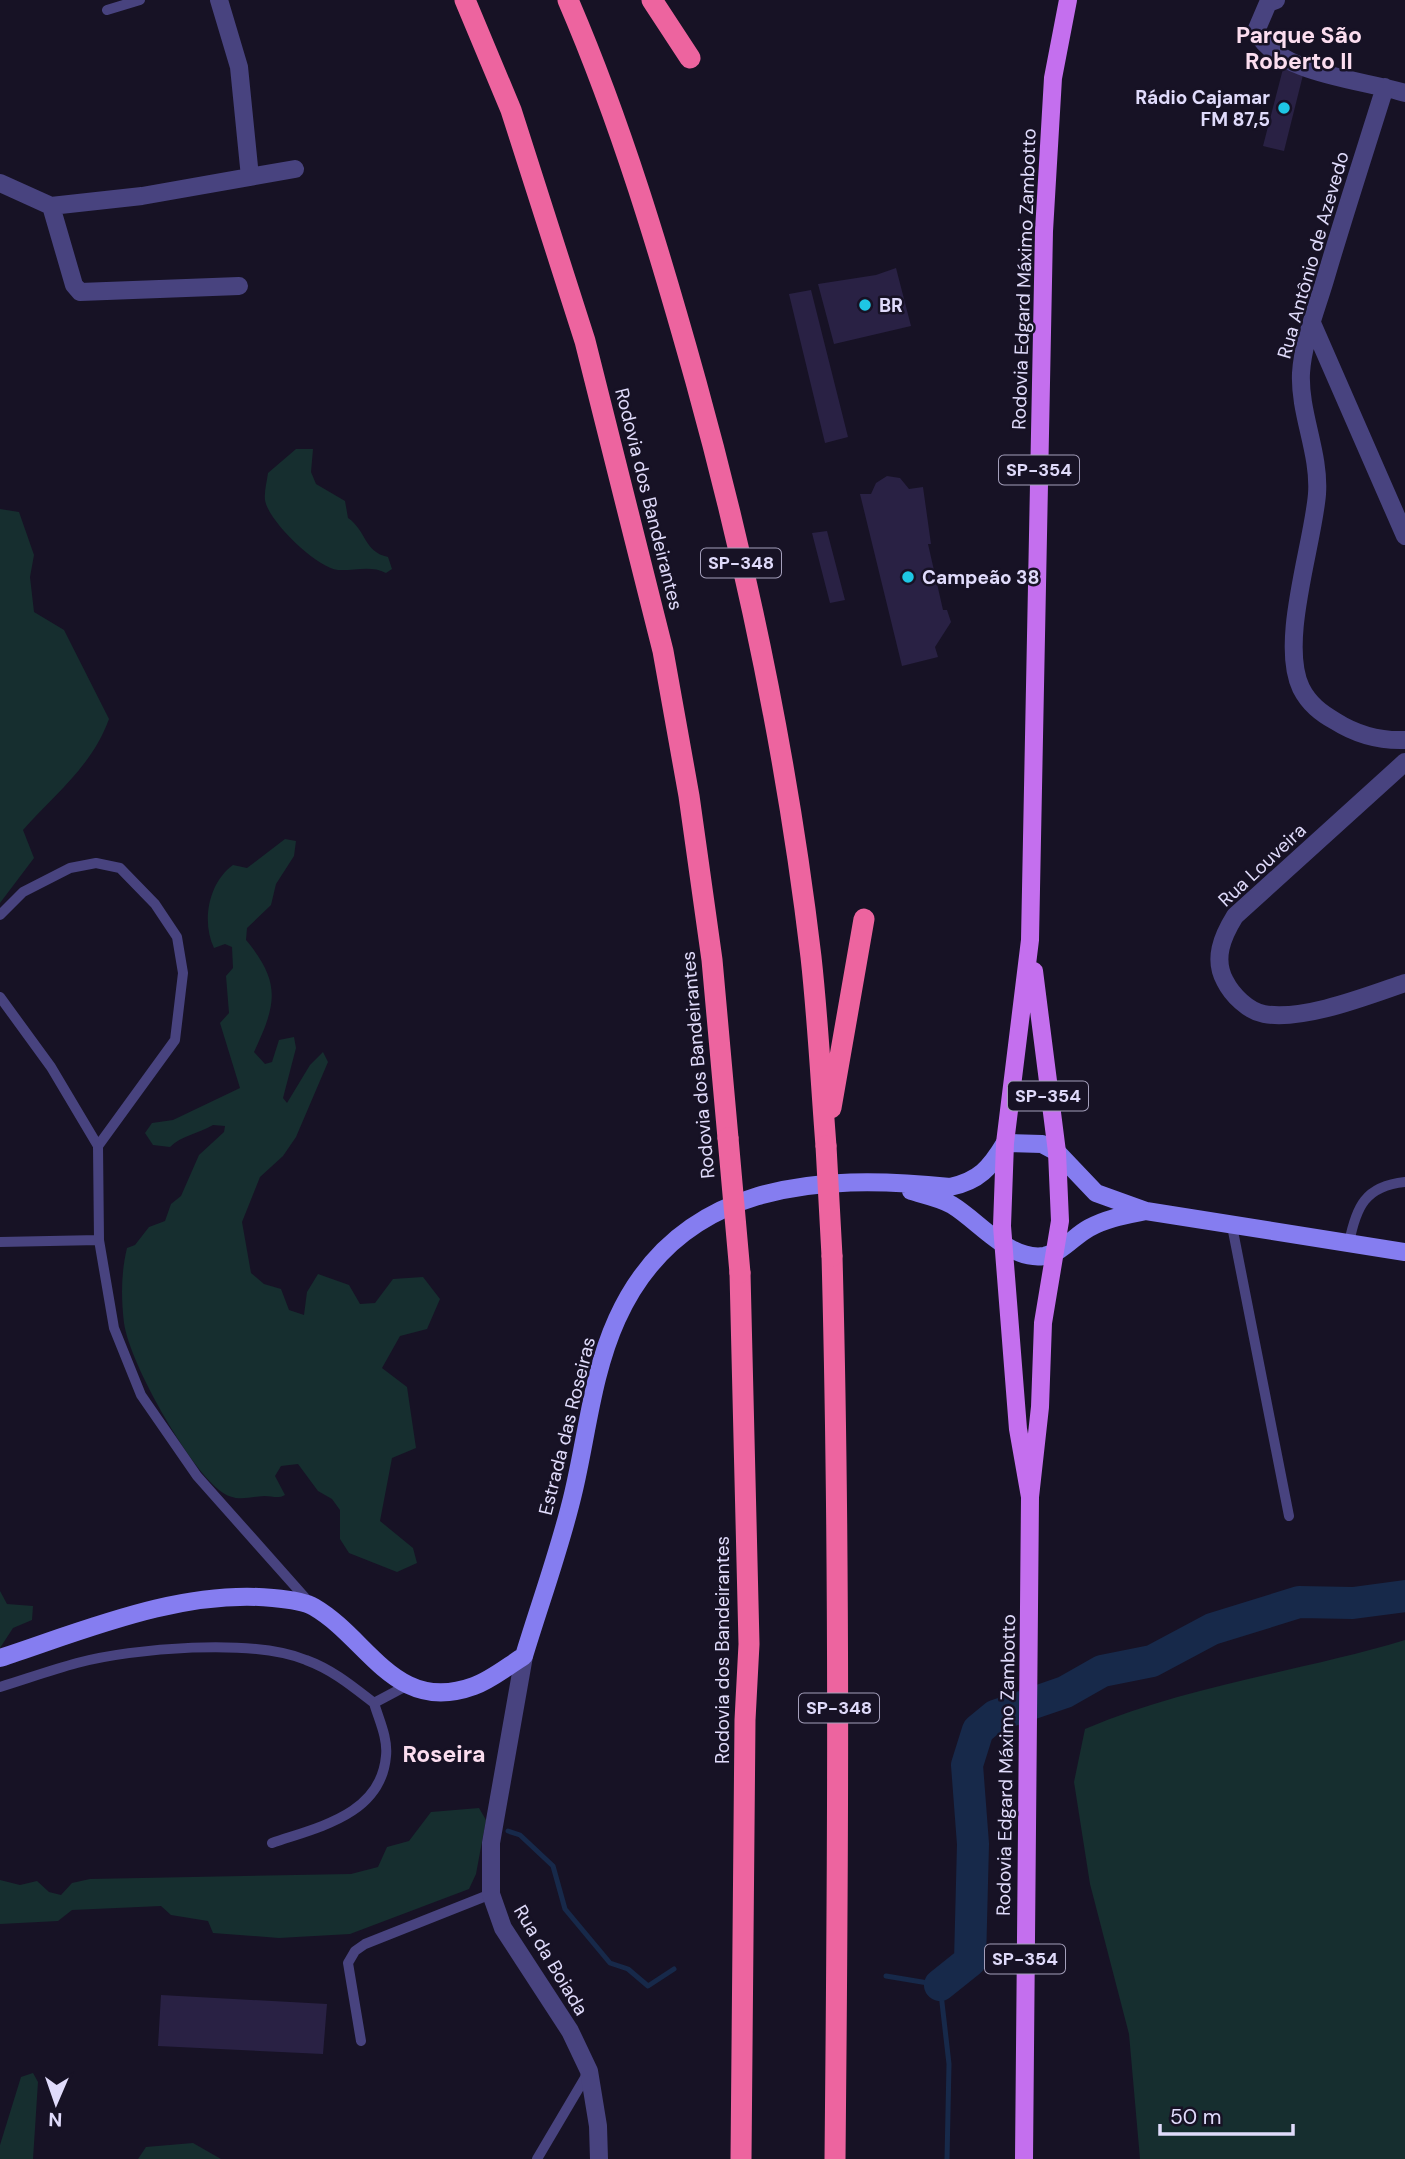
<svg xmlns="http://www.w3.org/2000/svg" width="1405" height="2159" font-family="'DM Sans',sans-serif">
<rect width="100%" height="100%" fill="#171225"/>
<path fill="#162e2f" d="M296 449H313L311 472 316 484 345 501 348 518C366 530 364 552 388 557L392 569 386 573C371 565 354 571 338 570 317 568 268 521 265 500 264 492 267 481 268 473Z
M0 509 19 512 34 555 30 577 34 612 64 630 109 719C92 766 55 794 23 830L34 858 0 903Z
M285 839 296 841 294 856 276 884 271 905 247 928 246 940C282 983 276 1005 254 1052L265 1064 272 1062 279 1040 294 1037 296 1048 283 1098 287 1103 310 1065 323 1052 328 1062 296 1137 283 1156 260 1177 242 1222 251 1273 264 1284 281 1289 289 1310 304 1315 307 1292 318 1274 349 1285 360 1304 375 1303 393 1279 423 1277 440 1299 427 1329 400 1336 382 1368 407 1387 416 1448 392 1458 380 1521 413 1548 417 1563 397 1572 349 1553 340 1539V1510L332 1499 318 1491 298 1464 281 1466 275 1476 285 1495C278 1499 273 1496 264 1496 247 1497 235 1503 219 1490 187 1464 130 1364 124 1323 121 1297 121 1273 127 1248L135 1245 149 1227 165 1221 171 1204 181 1196 199 1155 224 1132 225 1126 213 1125C198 1134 182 1135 170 1147L153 1145 145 1133 152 1123 173 1120 240 1088 220 1023 229 1013 226 976 233 968 232 947 225 944 214 948C201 921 209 882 233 865L247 868Z
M0 1591 7 1604 33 1606 32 1620 13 1628 0 1648Z
M1405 1640V2159H1140L1129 2034 1090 1884 1074 1782 1085 1729C1188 1685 1299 1672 1405 1640Z
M479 1808 486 1820 476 1874 469 1889 350 1934 279 1938 213 1933 208 1921 171 1915 161 1906 72 1910 58 1921 0 1924V1880L20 1885 37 1881 49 1892 61 1895 72 1883 90 1879 351 1874 378 1867 387 1847 409 1841 431 1812Z
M33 2073 38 2082 33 2159H0V2145L21 2077Z
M193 2143 221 2159H138L146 2147Z"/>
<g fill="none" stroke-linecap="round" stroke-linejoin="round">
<path stroke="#17294a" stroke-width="5" d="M508 1831 520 1835 553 1866 565 1909 610 1963 628 1969 648 1986 674 1969
M886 1976 940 1985 949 2064 947 2159"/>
<path stroke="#17294a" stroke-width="32" d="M940 1985 970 1961 973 1844 967 1765 978 1730 995 1716 1065 1692 1102 1671 1152 1661 1212 1629 1299 1602 1353 1603 1405 1596"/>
</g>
<path fill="#292144" d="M1284 65 1304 71 1284 151 1263 146Z
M896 268 911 326 834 344 818 284 876 275Z
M811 290 848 437 825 443 789 294Z
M887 476 900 478 909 489 923 487 931 544H928L943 610H947L951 622 935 647 938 657 902 666 860 494H871L876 483Z
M827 531 845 600 830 603 812 533Z
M161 1995 327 2004 323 2054 158 2046Z"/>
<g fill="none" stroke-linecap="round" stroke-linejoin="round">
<path stroke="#48437f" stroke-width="10" d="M107 10 140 0
M0 915 23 892 70 868 96 863 120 868 155 904 177 937 183 973 175 1040 98 1146 99 1240 114 1328 141 1395 197 1476 309 1602
M0 997 51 1067 98 1146
M1232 1226 1289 1516
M0 1242 99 1240
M1349 1243C1356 1207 1365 1186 1405 1182
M0 1687C26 1679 51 1670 77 1663 132 1648 253 1638 306 1660 333 1670 352 1686 374 1703L406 1686
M272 1843C318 1827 381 1815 386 1756 388 1738 379 1720 374 1703
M361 2041 348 1963 355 1951 365 1944 491 1894
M537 2159 589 2071"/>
<path stroke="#48437f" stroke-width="18" d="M219 0 239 67 250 177
M1276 0 1268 3 1256 31C1279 75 1360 79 1405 93
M1385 87C1365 151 1344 215 1325 280 1316 310 1303 342 1301 373 1299 413 1320 453 1317 494 1313 545 1279 642 1301 688 1309 704 1321 713 1335 721 1357 735 1379 741 1405 740
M0 183 51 206 74 285 80 292 239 286
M51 206 142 196 295 169
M1312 323 1405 536
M1405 762 1235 916C1222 937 1213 959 1225 981 1232 995 1248 1011 1264 1014 1304 1021 1367 996 1405 983
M524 1656 491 1843V1894L503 1928 570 2031 589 2071 598 2126 599 2159"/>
<path stroke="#857df0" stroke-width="18" d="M911 1191C924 1195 940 1198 952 1205 980 1222 1009 1261 1044 1256 1062 1253 1074 1236 1089 1228 1107 1218 1127 1215 1146 1211
M0 1658C85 1630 181 1589 273 1598 284 1599 304 1601 314 1607 369 1639 395 1715 474 1686 491 1680 508 1666 524 1656 540 1603 560 1549 573 1494 587 1436 592 1374 617 1319 679 1182 817 1173 950 1187 979 1181 990 1168 1005 1143L1042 1144 1057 1152 1096 1193 1146 1211 1405 1252"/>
<path stroke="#c46fee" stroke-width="18" d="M1030 1497 1018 1429 1002 1226 1005 1143 1030 940 1044 231 1053 78 1068 0
M1024 2159 1030 1497 1040 1407 1043 1323 1060 1221 1057 1152 1034 971"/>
<path stroke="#ed649f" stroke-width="21" d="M465 0 511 110 585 341 663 651 689 796 712 960 728 1138
M568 0C621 123 660 253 696 382 748 570 788 763 811 957 818 1020 821 1083 826 1146
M652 0 690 58
M831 1108 864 919
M832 1256C840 1557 838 1858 835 2159
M740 1273 749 1644 745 1720 741 2159"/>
<path stroke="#ed649f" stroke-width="21" d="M728 1138 740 1273
M826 1146 832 1256"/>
</g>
<g fill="#1ec7e4" stroke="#171225" stroke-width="2.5">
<circle cx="1284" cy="108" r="7"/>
<circle cx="865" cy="305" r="7"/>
<circle cx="908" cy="577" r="7"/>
</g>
<g text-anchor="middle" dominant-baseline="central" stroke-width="5" stroke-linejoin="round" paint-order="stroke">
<g fill="#171225" stroke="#a49fbb" stroke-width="2">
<rect x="999" y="455.5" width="80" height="29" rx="5"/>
<rect x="701" y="548.5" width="80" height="29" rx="5"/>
<rect x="1008" y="1081.5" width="80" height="29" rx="5"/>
<rect x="799" y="1693.5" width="80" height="29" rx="5"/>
<rect x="985" y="1944.5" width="80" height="29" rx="5"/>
</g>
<g font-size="18" font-weight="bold" fill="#e0dbfb">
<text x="1039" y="470">SP-354</text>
<text x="741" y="563">SP-348</text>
<text x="1048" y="1096">SP-354</text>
<text x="839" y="1708">SP-348</text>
<text x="1025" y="1959">SP-354</text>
</g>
<g font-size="19" font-weight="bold" fill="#e0dbfb" stroke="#171225" text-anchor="start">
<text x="1270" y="97" text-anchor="end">Rádio Cajamar<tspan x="1270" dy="22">FM 87,5</tspan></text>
<text x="879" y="305">BR</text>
<text x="922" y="577">Campeão 38</text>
</g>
<g font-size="19" fill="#e0dbfb" stroke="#171225">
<text transform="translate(1313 255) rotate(-74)">Rua Antônio de Azevedo</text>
<text transform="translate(1024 279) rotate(-88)">Rodovia Edgard Máximo Zambotto</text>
<text transform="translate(649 499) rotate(76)">Rodovia dos Bandeirantes</text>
<text transform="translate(1262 865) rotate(-43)">Rua Louveira</text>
<text transform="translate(698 1065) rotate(-95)">Rodovia dos Bandeirantes</text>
<text transform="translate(567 1426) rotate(-76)">Estrada das Roseiras</text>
<text transform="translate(722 1650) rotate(-90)">Rodovia dos Bandeirantes</text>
<text transform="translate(1006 1765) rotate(-89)">Rodovia Edgard Máximo Zambotto</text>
<text transform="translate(551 1960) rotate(59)">Rua da Boiada</text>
</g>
<g font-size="23" font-weight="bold" fill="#fbddef" stroke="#171225">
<text x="1299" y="35">Parque São<tspan x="1299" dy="26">Roberto II</tspan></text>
<text x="444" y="1754">Roseira</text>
</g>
</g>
<g transform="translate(56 2103) rotate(182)" stroke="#171225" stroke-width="5" paint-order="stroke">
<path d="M0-5L12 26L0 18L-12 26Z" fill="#e0dbfb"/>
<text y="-10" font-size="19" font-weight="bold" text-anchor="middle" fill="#e0dbfb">N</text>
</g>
<path d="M1160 2124v10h133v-10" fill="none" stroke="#e0dbfb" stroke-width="3.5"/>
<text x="1170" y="2124" font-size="21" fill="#e0dbfb" stroke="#171225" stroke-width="5" paint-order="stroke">50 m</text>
</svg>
